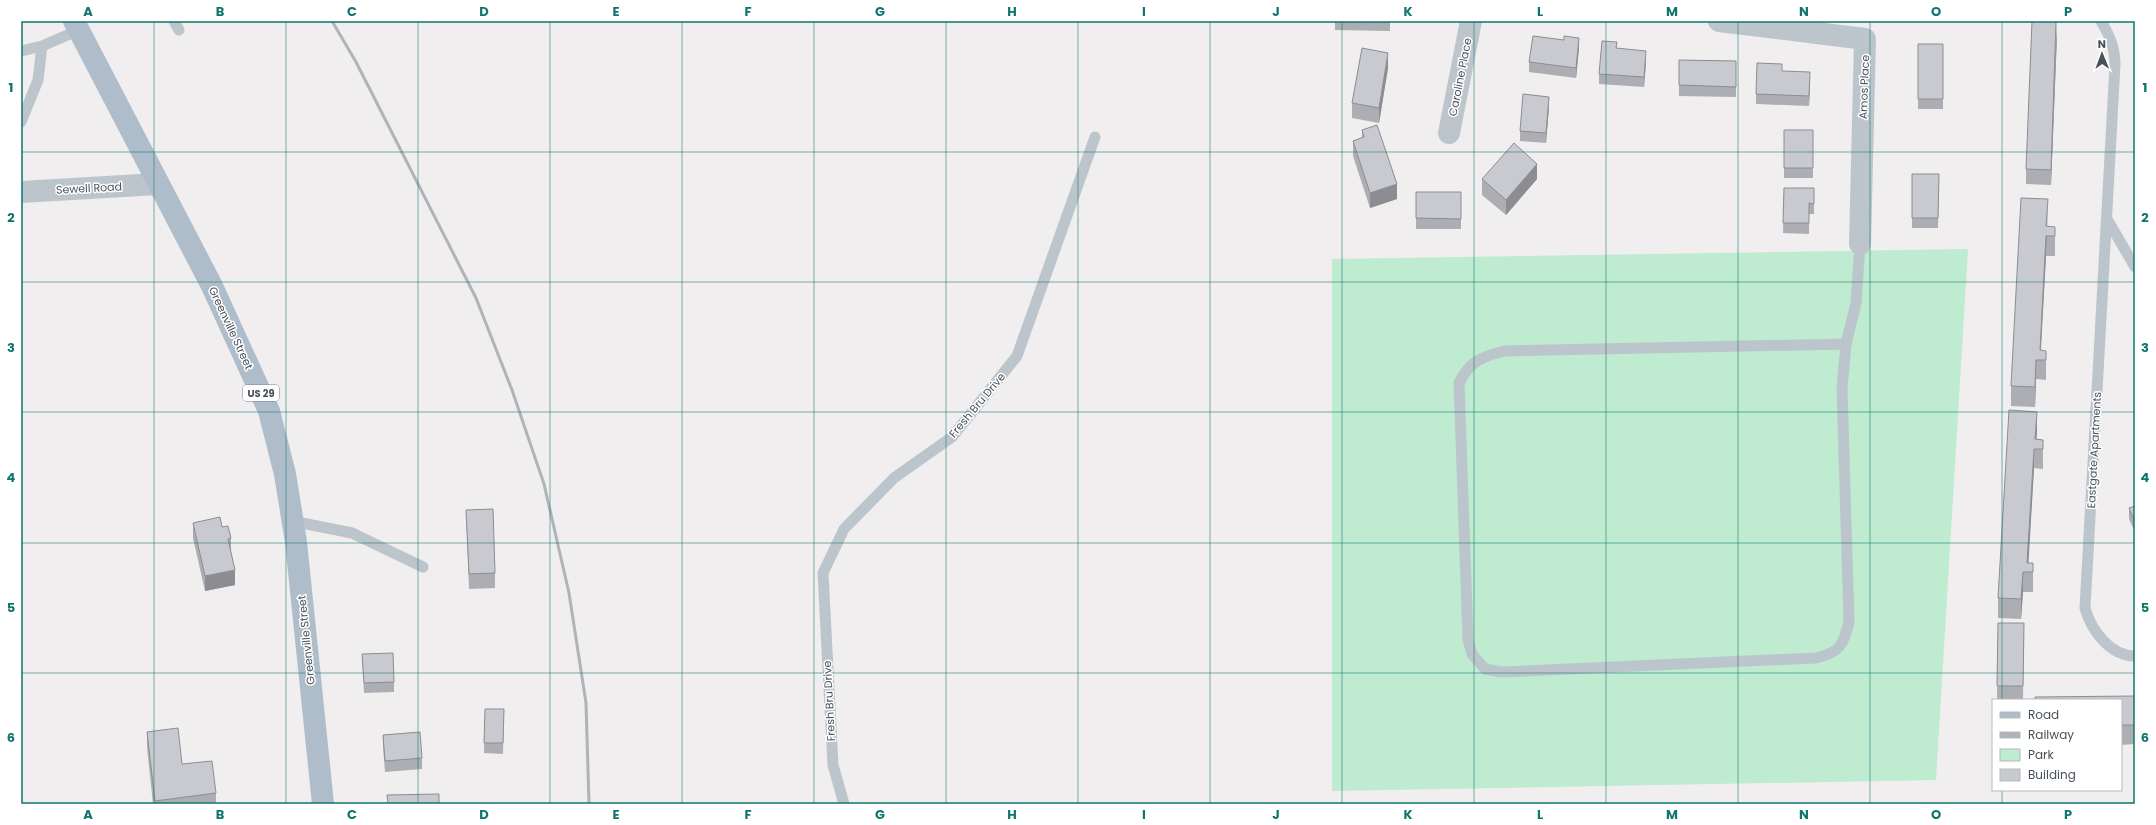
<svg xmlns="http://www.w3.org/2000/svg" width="2156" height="825" font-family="Poppins,sans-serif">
<rect width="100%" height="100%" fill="#f0eeee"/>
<path fill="#bfebd0" d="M1968 249 1936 780 1332 791V259Z"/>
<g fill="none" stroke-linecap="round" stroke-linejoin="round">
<path stroke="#bdc5cc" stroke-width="11" d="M174 21 179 30
M2101 21C2110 36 2115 48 2115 65L2085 608C2091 630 2110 656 2135 656
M21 51 42 46
M21 122 38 80 42 46 79 30
M2107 219 2135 267
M1846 344 1504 351C1481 357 1470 361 1459 383L1468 639 1472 654 1485 669 1501 672 1816 658C1841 652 1843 645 1849 622L1842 388 1846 344 1856 303 1860 244
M292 521 352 533 423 567
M844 804 833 765 823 573 844 529 894 478 952 437 1017 356 1095 137"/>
<path stroke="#bdc5cc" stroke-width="22" d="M1719 21 1865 39 1860 244
M1449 133 1471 21
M21 192 158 184"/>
<path stroke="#afbdcb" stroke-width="22" d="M74 21 212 286 269 411 285 474 296 542 323 804"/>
<path stroke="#b0b3b8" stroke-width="3" d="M332 21 356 62 476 298 512 390 544 484 569 593 586 703 589 804"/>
</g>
<path fill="#acaeb3" d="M1335 21H1390V31L1335 30Z
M2057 35 2051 185 2026 184V169Z
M1918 44H1943V109H1918Z
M1579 48 1576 78 1529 72V62Z
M1617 48 1646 61 1644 87 1599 84V74Z
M1679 60 1736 61V97L1679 96Z
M1388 68 1379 123 1352 118V103Z
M1810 83 1809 106 1756 104V94Z
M1549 107 1546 143 1520 141V131Z
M1362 130 1397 199 1370 208 1353 156V141L1362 138Z
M1784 130H1813V178H1784Z
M1912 174H1939L1938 228H1912Z
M1482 179H1537L1506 215 1482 195Z
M1784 188H1814V214H1809V234L1783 233Z
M1416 192H1461V229H1416Z
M2048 219 2047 226 2055 227V256H2046L2041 351H2046V380L2036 379 2035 407 2011 406V386Z
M2037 432 2036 439 2043 440V469L2034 468 2028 563H2033V592H2023L2021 619 1998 618V598Z
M2135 506V532L2129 519V508Z
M466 510 495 573V588L469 589Z
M193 523 222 527 231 538V552L235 585 205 591 193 538Z
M1998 623H2024L2023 700H1997Z
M362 654 394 682V692L364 693Z
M2135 696V744L2121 745V700Z
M485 709H504L503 754 484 753Z
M147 732 182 764 216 793V804H153L147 747Z
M383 735 422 758V769L385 772 383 746Z"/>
<path fill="#8c8d92" d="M2057 21V35L2051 185V170Z
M1579 38V48L1576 78V68Z
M1646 51V61L1644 87V77Z
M1388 53V68L1379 123V108Z
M1810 72V83L1809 106V96Z
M1549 97V107L1546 143V133Z
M1537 164V179L1506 215V200Z
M1397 184V199L1370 208V193Z
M2048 199 2046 256 2040 360V350Z
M2036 360V379L2035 407V387Z
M2037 412V432L2036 449 2035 439Z
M2034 449V468L2028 572 2027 563Z
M235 570V585L205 591V576Z
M2023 572V592L2021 619V599Z"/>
<path fill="#c8cad0" stroke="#8c8d92" d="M2032 21H2056L2051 170 2026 169Z
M1533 36 1564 40V36L1579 38 1576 68 1529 62Z
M1602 41 1617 42 1616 48 1646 51 1644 77 1599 74Z
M1918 44H1943V99H1918Z
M1362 48 1388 53 1379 108 1352 103Z
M1679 60 1736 61V87L1679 85Z
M1757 63 1782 64V71L1810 72 1809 96 1756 94Z
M1523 94 1549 97 1546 133 1520 131Z
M1377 125 1397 184 1370 193 1353 141 1364 137 1362 130Z
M1784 130H1813V168H1784Z
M1514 143 1537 164 1506 200 1482 179Z
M1912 174H1939L1938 218H1912Z
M1784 188H1814V204L1809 203V223H1783Z
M1416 192H1461V219L1416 218Z
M2021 198 2048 199 2046 226 2055 227V236H2046L2040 350 2046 351V360H2036L2035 387 2011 386Z
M2009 410 2037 412 2035 439 2043 440V449H2034L2027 563H2033V572H2023L2021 599 1998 598Z
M2135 506V522L2129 508Z
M493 509 495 573 469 574 466 510Z
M220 517 222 527 228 526 231 538 228 539 235 570 205 576 193 523Z
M1998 623H2024L2023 686H1997Z
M393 653 394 682 364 683 362 654Z
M2135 696V725H2121V700H2035V697Z
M485 709H504L503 743H484Z
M178 728 182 764 212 761 216 793 155 801 147 732Z
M420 732 422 758 385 761 383 735Z
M439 794V804H388L387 795Z"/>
<path fill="none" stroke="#0f766e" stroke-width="1" stroke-opacity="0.55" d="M154 21V804M286 21V804M418 21V804M550 21V804M682 21V804M814 21V804M946 21V804M1078 21V804M1210 21V804M1342 21V804M1474 21V804M1606 21V804M1738 21V804M1870 21V804M2002 21V700M21 152H2135M21 282H2135M21 412H2135M21 543H2135M21 673H2135M2002 790V804"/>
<g text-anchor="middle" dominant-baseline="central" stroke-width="3" stroke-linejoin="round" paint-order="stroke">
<rect fill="#fff" stroke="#7e858c" stroke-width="1" x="243" y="385" width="36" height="16" rx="3"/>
<g font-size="10" font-weight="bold" fill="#47515a">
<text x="261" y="393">US 29</text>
</g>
<g font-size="11" fill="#47515a" stroke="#fff">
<text transform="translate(1460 77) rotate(-79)">Caroline Place</text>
<text transform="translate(1864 87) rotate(-88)">Amos Place</text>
<text transform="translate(89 188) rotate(-3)">Sewell Road</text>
<text transform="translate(231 328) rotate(65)">Greenville Street</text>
<text transform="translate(977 405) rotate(-50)">Fresh Bru Drive</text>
<text transform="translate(2094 450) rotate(-87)">Eastgate Apartments</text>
<text transform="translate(306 640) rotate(-96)">Greenville Street</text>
<text transform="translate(829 701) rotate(-93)">Fresh Bru Drive</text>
</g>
</g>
<rect width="2156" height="825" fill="none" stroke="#ffffff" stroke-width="44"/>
<rect x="1992" y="699" width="130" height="92" fill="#ffffff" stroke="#b5b9bd"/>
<rect x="2000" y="712" width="20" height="6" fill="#afbdcb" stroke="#b5b9bd"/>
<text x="2028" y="719" font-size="12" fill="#47515a">Road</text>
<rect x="2000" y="732" width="20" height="6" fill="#b0b3b8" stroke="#b5b9bd"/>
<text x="2028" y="739" font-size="12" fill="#47515a">Railway</text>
<rect x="2000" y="749" width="20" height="12" fill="#bfebd0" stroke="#b5b9bd"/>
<text x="2028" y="759" font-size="12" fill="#47515a">Park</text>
<rect x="2000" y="769" width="20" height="12" fill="#c8cad0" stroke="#b5b9bd"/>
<text x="2028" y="779" font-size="12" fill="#47515a">Building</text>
<g transform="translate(2102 54) rotate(359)" stroke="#ffffff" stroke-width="3" paint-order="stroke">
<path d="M0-3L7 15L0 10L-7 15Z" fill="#47515a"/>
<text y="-6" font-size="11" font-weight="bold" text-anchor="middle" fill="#47515a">N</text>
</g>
<rect x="22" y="22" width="2112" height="781" fill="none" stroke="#0f766e" stroke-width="1.5"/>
<g font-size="13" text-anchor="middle" font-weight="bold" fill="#0f766e">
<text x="88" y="16">A</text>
<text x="220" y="16">B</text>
<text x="352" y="16">C</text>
<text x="484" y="16">D</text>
<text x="616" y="16">E</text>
<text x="748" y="16">F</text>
<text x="880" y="16">G</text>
<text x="1012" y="16">H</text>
<text x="1144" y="16">I</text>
<text x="1276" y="16">J</text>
<text x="1408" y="16">K</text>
<text x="1540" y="16">L</text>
<text x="1672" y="16">M</text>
<text x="1804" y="16">N</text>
<text x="1936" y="16">O</text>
<text x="2068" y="16">P</text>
<text x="11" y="92">1</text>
<text x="2145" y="92">1</text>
<text x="11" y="222">2</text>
<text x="2145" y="222">2</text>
<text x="11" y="352">3</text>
<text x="2145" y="352">3</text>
<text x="11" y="482">4</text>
<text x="2145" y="482">4</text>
<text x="11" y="612">5</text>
<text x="2145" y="612">5</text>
<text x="11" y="742">6</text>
<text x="2145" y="742">6</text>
<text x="88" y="819">A</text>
<text x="220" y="819">B</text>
<text x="352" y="819">C</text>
<text x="484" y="819">D</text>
<text x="616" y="819">E</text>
<text x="748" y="819">F</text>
<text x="880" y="819">G</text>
<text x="1012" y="819">H</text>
<text x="1144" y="819">I</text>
<text x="1276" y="819">J</text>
<text x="1408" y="819">K</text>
<text x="1540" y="819">L</text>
<text x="1672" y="819">M</text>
<text x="1804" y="819">N</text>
<text x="1936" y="819">O</text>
<text x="2068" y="819">P</text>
</g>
</svg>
